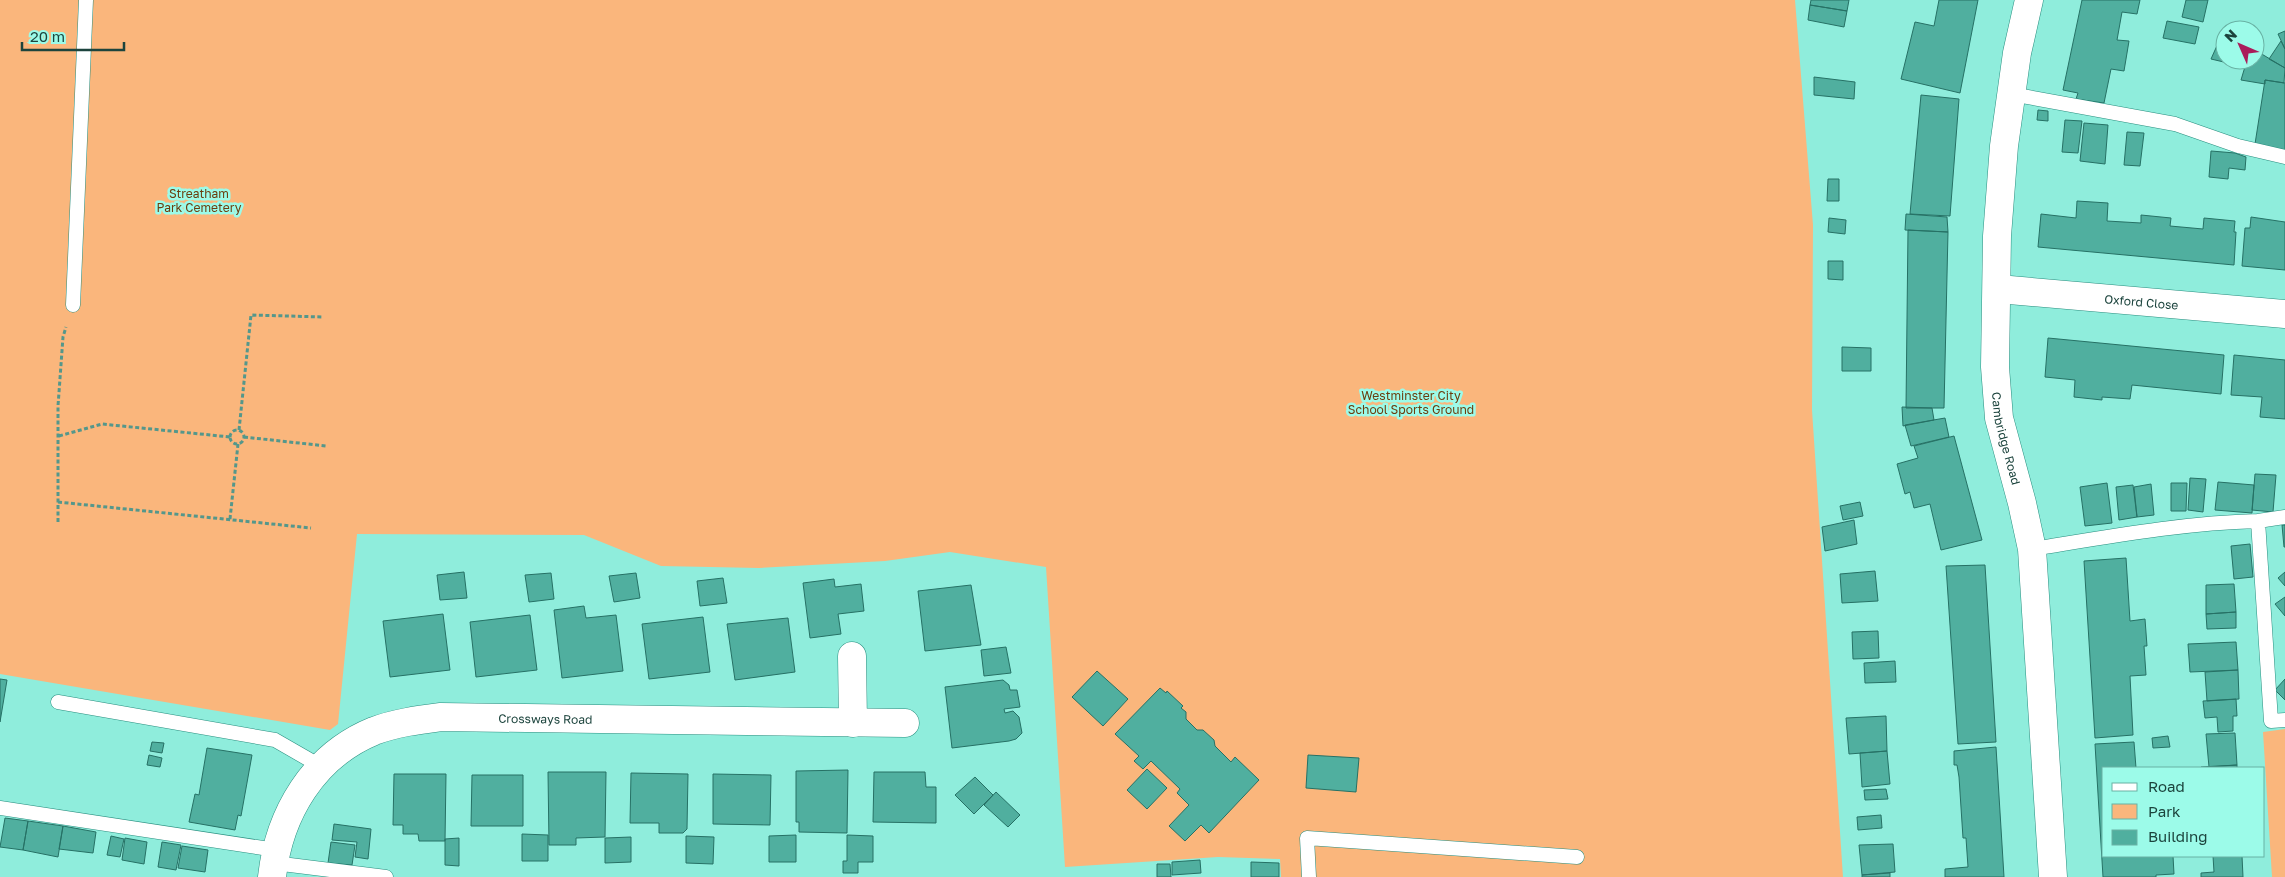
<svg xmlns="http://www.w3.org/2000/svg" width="2285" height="877" font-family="'Golos Text',sans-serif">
<rect width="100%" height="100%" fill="#8feddc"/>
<path fill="#fab67c" d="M0 0H1795L1813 225 1812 410 1843 877H1281L1280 859 1218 857 1065 867 1046 567 950 552 885 561 759 568 661 566 584 535 357 534 338 724 330 730 0 674Z
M2285 729V877H2272L2263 732Z"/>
<path fill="#50af9f" stroke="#267165" d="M1811 0H1849L1847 11 1810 5Z
M1939 0H1978L1960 93 1901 79 1915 22 1934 26Z
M2082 0H2140L2137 14 2122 12 2117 40 2129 41 2124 71 2111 69 2104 103 2076 99 2078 93 2063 90Z
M2186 0H2208L2203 22 2182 17Z
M1810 5 1847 11 1844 27 1808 20Z
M2167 21 2199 27 2195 44 2163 38Z
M2224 30 2225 60H2247L2245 67 2211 59Z
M2285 31V49L2278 34Z
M2281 41 2285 49V68L2269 59Z
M2255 50 2285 68 2284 83 2265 80V84L2241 80 2247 60H2255Z
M1814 77 1855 82 1854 99 1814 95Z
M2265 80 2285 83V150L2255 144Z
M1921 95 1959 99 1950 216 1910 214Z
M2038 110 2048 111V121L2037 120Z
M2065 120 2082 121 2078 153 2062 152Z
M2084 123 2108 125 2105 164 2080 161Z
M2127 132 2144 133 2140 166 2124 165Z
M2211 151 2235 153 2246 157 2245 170 2229 168 2228 179 2209 177Z
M1828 179H1839V201H1827Z
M2077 201 2108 203 2107 221 2141 223V215L2171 218 2170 226 2203 229 2204 218 2235 221 2234 232H2236L2234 265 2038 247 2041 214 2076 218Z
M1906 214 1947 217 1948 232 1905 230Z
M2251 217 2285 222V270L2242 266 2245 228H2250Z
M1829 218 1846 220 1845 234 1828 232Z
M1908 230 1948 232 1944 408H1906Z
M1828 261H1843V280L1828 279Z
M2048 338 2224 355 2221 394 2132 385 2130 399 2102 397V400L2074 397 2075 380 2045 377Z
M1842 347 1871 348V371H1842Z
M2234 355 2285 360V419L2260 417 2262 397 2231 395Z
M1902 407 1932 408 1934 420 1903 426Z
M1945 418 1949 437 1911 446 1905 425Z
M1954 436 1982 540 1941 550 1930 504 1914 508 1910 492 1905 494 1897 464 1918 458 1914 446Z
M2255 474 2276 475 2273 512 2252 510Z
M2190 478 2206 479 2203 512 2188 510Z
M2218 482 2254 485 2252 513 2215 510Z
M2107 483 2112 523 2085 526 2080 487Z
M2171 483H2187L2186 511H2171Z
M2151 484 2154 515 2137 517 2134 487Z
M2133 485 2137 517 2119 520 2116 487Z
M1860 502 1863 516 1843 520 1840 506Z
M1854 520 1857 544 1825 551 1822 527Z
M2282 525H2285V547H2284Z
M2250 544 2253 577 2234 579 2231 546Z
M2126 558 2130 621 2145 619 2147 646H2144L2146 675 2130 676 2133 735 2095 738 2084 561Z
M1985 565 1996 742 1958 744 1946 566Z
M1875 571 1878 601 1842 603 1840 574Z
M464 572 467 598 440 600 437 575Z
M2285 572V586L2278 578Z
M551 573 554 599 529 602 525 575Z
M636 573 640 598 614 602 609 576Z
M723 578 727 603 700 606 697 581Z
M834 579 835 587 861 584 864 611 838 614 841 634 810 638 803 583Z
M2234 584 2236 612 2206 614V585Z
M971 585 981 645 925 651 918 591Z
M2285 597V616L2275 604Z
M584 606 586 618 616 615 623 671 562 678 554 610Z
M2236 612V628L2207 629 2206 614Z
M443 614 450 670 390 677 383 621Z
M530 615 537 670 476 677 470 622Z
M703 617 710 672 649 679 642 624Z
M788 618 795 672 735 680 727 624Z
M1878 631 1879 658 1853 659 1852 632Z
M2236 642 2238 670 2190 672 2188 644Z
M1006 647 1011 673 984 676 981 650Z
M1895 661 1896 682 1865 683 1864 663Z
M2238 670 2239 699 2207 701 2205 672Z
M1097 671 1128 699 1103 726 1072 697Z
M0 679 7 680 0 722Z
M2285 679V700L2275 690Z
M1003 680 1009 685 1010 690H1017L1020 707 1004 709 1005 713 1013 711 1019 717 1022 733 1016 739 1009 741 952 748 945 687Z
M1160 688 1166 693 1167 691 1183 706 1181 708 1186 712V719L1197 730H1203L1214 740 1215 746 1231 762 1235 757 1259 780 1209 833 1201 825 1185 841 1169 826 1189 805 1177 793 1180 789 1151 761 1143 769 1134 761 1139 756 1115 734Z
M2236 699 2237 716H2233V731L2218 732 2217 717 2205 718 2203 701Z
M1886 716 1887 751 1849 754 1846 718Z
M2235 733 2237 765 2209 767 2206 734Z
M2168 736 2170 747 2153 748 2152 738Z
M152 742 164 743 162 753 150 751Z
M2134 742 2136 768H2104V856H2173L2174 874 2156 875V877H2103L2095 744Z
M1996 747 2004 877H1945V869L1968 867 1966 838H1963L1959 777 1957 765H1954V751Z
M207 748 252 755 241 816 238 815 235 830 189 822 195 794 199 795Z
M1887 751 1890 784 1862 787 1860 753Z
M149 755 162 758 160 767 147 765Z
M1308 755 1359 758 1356 792 1306 788Z
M2237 765V768H2201V767Z
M1147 769 1167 788 1147 809 1127 790Z
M848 770 847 833 799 832V822H796V771Z
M548 772H606L605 837 576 838V845H549Z
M874 772H925L926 787H936V823L873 822Z
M631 773 688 774 687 829 683 833H659V823H630Z
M394 774H446L445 841H419L418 834H403V825H393Z
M713 774 771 775 770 825 713 824Z
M472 775H523V826H471Z
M975 777 993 795 974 814 955 795Z
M1886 789 1888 799 1865 800 1864 790Z
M996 792 1020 815 1008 827 984 805Z
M1881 815 1882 828 1858 830 1857 817Z
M5 818 28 821 23 850 0 847Z
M28 821 63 826 58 857 23 850Z
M334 824 371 829 368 859 355 857 357 842 332 840Z
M63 826 96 832 93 853 59 849Z
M522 834 548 835V861H522Z
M796 835V862H769V836Z
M847 835 873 836V862H858V873H843V861H847Z
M111 836 124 839 120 857 107 855Z
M686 836 714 837 713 864 686 863Z
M631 837V862L605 863V838Z
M125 838 147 842 144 864 122 860Z
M459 838V866L445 865V839Z
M162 842 181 845 176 870 158 867Z
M331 842 355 845 352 865 328 863Z
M1893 844 1895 872 1862 875 1859 845Z
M182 846 208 850 205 872 178 868Z
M2213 856H2242L2243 877H2201V873L2214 872Z
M1200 860 1201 873 1172 875V862Z
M1251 862 1279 863V877H1251Z
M1157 864H1170L1171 877H1157Z
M1890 873V877H1862V875Z"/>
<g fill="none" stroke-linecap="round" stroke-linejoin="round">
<g stroke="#288e7f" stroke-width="15">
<path id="service" d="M2011 94 2175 124 2238 146 2285 157
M73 305 86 0
M2258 521 2285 517
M2032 549C2107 537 2182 523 2258 521L2271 721 2285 720
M58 702 275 740 322 767
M0 808 276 850
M274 863 386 877
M1309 877 1307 838 1577 857"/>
</g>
<g stroke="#288e7f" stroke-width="29">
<g id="minor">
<path id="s1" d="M2029 0 2017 53 2004 146 1997 236 1995 367 1999 418 2022 503 2032 549 2053 877"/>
<path id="s2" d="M1998 289 2285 314"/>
<path d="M852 656 853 723"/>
<path id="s3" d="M272 877C279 814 313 756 374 731 395 723 418 720 441 717L905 723"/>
</g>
</g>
<path stroke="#54978b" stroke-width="3" stroke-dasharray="4 2.5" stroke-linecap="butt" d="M239 430 251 315 323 317
M230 437a7 7 0 1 1 14 0a7 7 0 1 1-14 0Z
M59 436 102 424 230 437
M244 437 326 446
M58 502 311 528
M230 519 238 444
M58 522V406L63 337 66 327"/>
<use href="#service" stroke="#fff" stroke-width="14"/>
<use href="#minor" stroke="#fff" stroke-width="28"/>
</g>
<g text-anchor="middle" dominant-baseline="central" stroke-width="5" stroke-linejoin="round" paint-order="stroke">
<g font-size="12" fill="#6b3d0e" stroke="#9cfbe9">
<text x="199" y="193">Streatham<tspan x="199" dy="14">Park Cemetery</tspan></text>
<text x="1411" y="395">Westminster City<tspan x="1411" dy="14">School Sports Ground</tspan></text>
</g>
<g font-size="12" fill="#1c443d" stroke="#9cfbe9">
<text stroke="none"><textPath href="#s2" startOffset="144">Oxford Close</textPath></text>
<text stroke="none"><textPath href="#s1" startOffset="442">Cambridge Road</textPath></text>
<text stroke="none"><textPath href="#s3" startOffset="360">Crossways Road</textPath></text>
</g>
</g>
<rect x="2102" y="767" width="162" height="90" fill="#9cfbe9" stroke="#69b2a4"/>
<rect x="2112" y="783" width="25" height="8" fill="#ffffff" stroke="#69b2a4"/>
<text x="2148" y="792" font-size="15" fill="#1c443d">Road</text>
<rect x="2112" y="804" width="25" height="15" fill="#fab67c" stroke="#69b2a4"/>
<text x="2148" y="817" font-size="15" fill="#1c443d">Park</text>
<rect x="2112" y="830" width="25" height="15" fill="#50af9f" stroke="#69b2a4"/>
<text x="2148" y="842" font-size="15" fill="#1c443d">Building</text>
<g transform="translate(2240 45) rotate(315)"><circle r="24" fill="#9cfbe9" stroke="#69b2a4"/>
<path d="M0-4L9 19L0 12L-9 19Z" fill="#aa1c5a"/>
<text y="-8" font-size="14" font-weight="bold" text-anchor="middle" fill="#1c443d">N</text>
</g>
<path d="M22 42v8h102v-8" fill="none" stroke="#1c443d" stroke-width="2.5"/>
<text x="30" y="42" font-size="15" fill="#1c443d" stroke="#9cfbe9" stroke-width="4" paint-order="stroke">20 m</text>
</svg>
